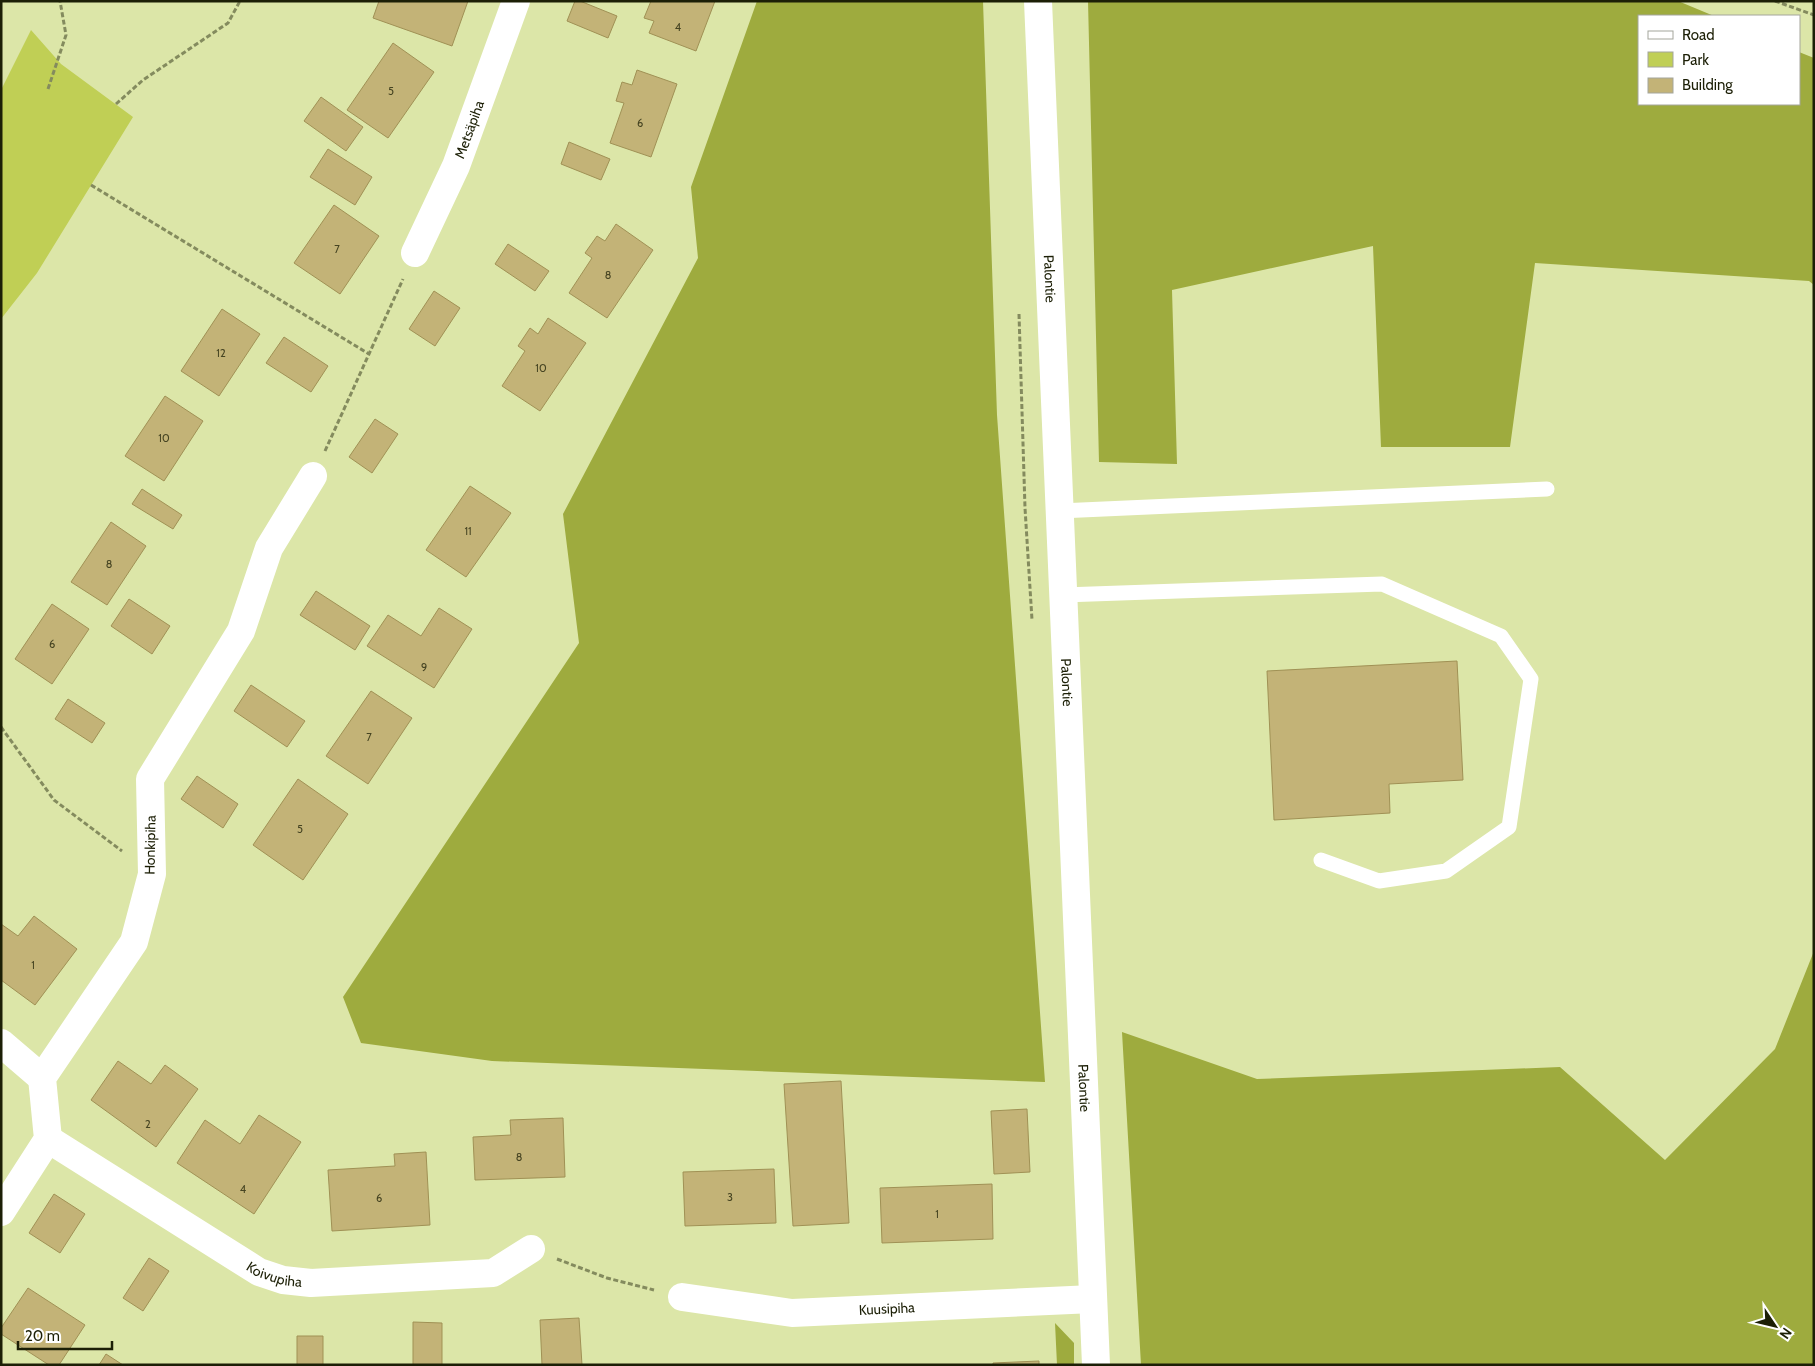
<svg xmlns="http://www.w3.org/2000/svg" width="1815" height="1366" font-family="Cabin,sans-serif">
<rect width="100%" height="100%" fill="#dce6a8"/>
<path fill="#c0cf55" d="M31 30 61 64 133 117 37 273 1 319V90Z"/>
<path fill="#9eab3e" d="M757 1H983L997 415 1045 1082 492 1061 361 1043 343 997 579 643 563 514 698 258 691 187Z
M1088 1H1678L1714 16H1639V104H1799V52L1814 58V285L1809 281 1535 263 1510 447H1381L1373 246 1172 290 1177 464 1099 462Z
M1814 951V1365H1141L1122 1032 1257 1079 1560 1067 1665 1160 1775 1049Z
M1055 1323 1074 1343V1365H1057Z"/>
<path fill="#c3b377" stroke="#a09155" d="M379 1H468L452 46 373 18Z
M575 1H580L617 16 608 38 567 21Z
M651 1H715L696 51 649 33 654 21 644 18Z
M393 43 434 72 388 138 347 110Z
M637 70 677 84 651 157 610 143 624 103 616 101 622 82 632 85Z
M321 97 363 127 346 151 304 121Z
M569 142 610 159 601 180 561 164Z
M328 149 372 177 355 205 310 177Z
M334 205 379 236 340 294 294 263Z
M616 224 653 250 607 318 569 293 592 258 585 253 597 236 605 241Z
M508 244 549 271 535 291 495 264Z
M434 291 460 308 435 346 409 329Z
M222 309 260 334 219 396 181 371Z
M548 318 586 343 540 411 502 386 525 351 518 346 530 328 538 334Z
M284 337 328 366 311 392 266 363Z
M165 396 203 421 164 481 125 456Z
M375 419 398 434 372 473 349 457Z
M470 486 511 513 466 577 426 550Z
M142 489 182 515 173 529 132 504Z
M111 522 146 546 107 605 71 582Z
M316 591 370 626 355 650 300 615Z
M129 599 170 626 152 654 111 626Z
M52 604 89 629 52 684 15 659Z
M439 608 472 629 434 688 367 646 388 615 421 636Z
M1457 661 1463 780 1389 784 1390 813 1274 820 1267 671Z
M251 685 305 721 287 747 234 711Z
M371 691 412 718 368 784 326 756Z
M68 699 105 723 92 743 55 719Z
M197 776 238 804 223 828 181 799Z
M298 779 348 814 303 880 253 845Z
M34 916 77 949 35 1005 1 980V924L18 936Z
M118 1061 151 1084 165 1065 198 1089 156 1147 91 1100Z
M841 1081 849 1223 793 1226 784 1084Z
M1027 1109 1030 1172 994 1174 991 1111Z
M259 1115 301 1142 254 1214 177 1163 205 1120 240 1144Z
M563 1118 565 1177 475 1180 473 1137 511 1135 510 1120Z
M426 1152 430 1225 332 1231 328 1170 395 1166 394 1154Z
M774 1169 776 1223 685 1226 683 1172Z
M992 1184 993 1239 882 1243 880 1188Z
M54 1194 85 1214 60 1253 29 1233Z
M149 1258 169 1271 143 1311 123 1298Z
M28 1288 85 1325 59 1365H49L1 1334V1328Z
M579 1318 582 1365H542L540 1320Z
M413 1322 442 1323V1365H413Z
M297 1336H323V1365H297Z
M106 1354 123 1365H99Z
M1039 1361V1365H993V1363Z"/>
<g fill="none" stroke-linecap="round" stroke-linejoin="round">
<path stroke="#848b5e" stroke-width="3" stroke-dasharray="5 2.5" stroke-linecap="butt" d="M1775 1 1814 15
M48 89 66 35 60 1
M116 104 143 80 228 23 240 1
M91 185 369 354
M1019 314 1025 508 1032 620
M325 451 403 279
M1 727 54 800 122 851
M557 1259 607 1278 654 1290"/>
<path stroke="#fff" stroke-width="15" d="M1059 511 1547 489
M1063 595 1382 584 1501 636 1531 679 1509 827 1446 871 1379 881 1321 860"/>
<g stroke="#fff" stroke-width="28">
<path id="s1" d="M415 253 456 166 516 1"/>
<path d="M1 1043 42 1078"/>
<path id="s2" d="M48 1139 259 1272 283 1280 311 1283 493 1273 531 1249"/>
<path d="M1 1212 48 1139 42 1078 134 942 152 874 150 779 241 631 269 548 313 476"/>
<path id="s3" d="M682 1297 792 1313 1093 1299"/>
</g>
<path stroke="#fff" stroke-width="28" id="s4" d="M1038 1 1096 1365"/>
</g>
<g text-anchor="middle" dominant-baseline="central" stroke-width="4.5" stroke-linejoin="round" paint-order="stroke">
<g font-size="11" fill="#464422">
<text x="678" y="27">4</text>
<text x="391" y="91">5</text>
<text x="640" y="123">6</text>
<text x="337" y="249">7</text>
<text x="608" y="275">8</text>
<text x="221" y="353">12</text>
<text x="541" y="368">10</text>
<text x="164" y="438">10</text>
<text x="468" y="531">11</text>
<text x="109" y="564">8</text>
<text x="52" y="644">6</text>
<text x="424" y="667">9</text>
<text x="369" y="737">7</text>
<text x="300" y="829">5</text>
<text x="33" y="965">1</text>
<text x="148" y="1124">2</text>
<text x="519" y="1157">8</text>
<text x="243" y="1189">4</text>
<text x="730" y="1197">3</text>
<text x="379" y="1198">6</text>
<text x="937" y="1214">1</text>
</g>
<g font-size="14" fill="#1c1f06" stroke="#fff">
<text stroke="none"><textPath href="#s1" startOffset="135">Metsäpiha</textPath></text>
<text stroke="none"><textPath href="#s4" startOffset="278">Palontie</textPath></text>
<text stroke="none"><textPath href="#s4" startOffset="682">Palontie</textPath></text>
<text transform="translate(150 845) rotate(-89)">Honkipiha</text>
<text stroke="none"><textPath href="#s4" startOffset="1088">Palontie</textPath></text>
<text stroke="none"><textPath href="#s2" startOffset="265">Koivupiha</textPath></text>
<text stroke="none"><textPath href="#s3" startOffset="206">Kuusipiha</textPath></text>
</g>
</g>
<rect width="1815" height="1366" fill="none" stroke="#1c1f06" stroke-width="5"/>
<rect x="1638" y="15" width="162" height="90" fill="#ffffff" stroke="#a4a59b"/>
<rect x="1648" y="31" width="25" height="8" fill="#ffffff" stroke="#a4a59b"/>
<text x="1682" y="40" font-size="15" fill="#1c1f06">Road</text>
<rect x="1648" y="52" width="25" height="15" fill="#c0cf55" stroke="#a4a59b"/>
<text x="1682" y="65" font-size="15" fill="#1c1f06">Park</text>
<rect x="1648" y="78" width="25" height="15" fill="#c3b377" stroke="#a4a59b"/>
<text x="1682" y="90" font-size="15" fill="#1c1f06">Building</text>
<g transform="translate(1775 1326) rotate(125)" stroke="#ffffff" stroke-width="4" paint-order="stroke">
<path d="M0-4L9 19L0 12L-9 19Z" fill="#1c1f06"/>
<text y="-8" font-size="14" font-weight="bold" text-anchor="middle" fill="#1c1f06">N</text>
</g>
<path d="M18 1341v8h94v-8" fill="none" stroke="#1c1f06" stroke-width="2.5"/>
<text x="25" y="1341" font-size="15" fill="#1c1f06" stroke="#ffffff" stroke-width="4" paint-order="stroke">20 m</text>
</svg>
